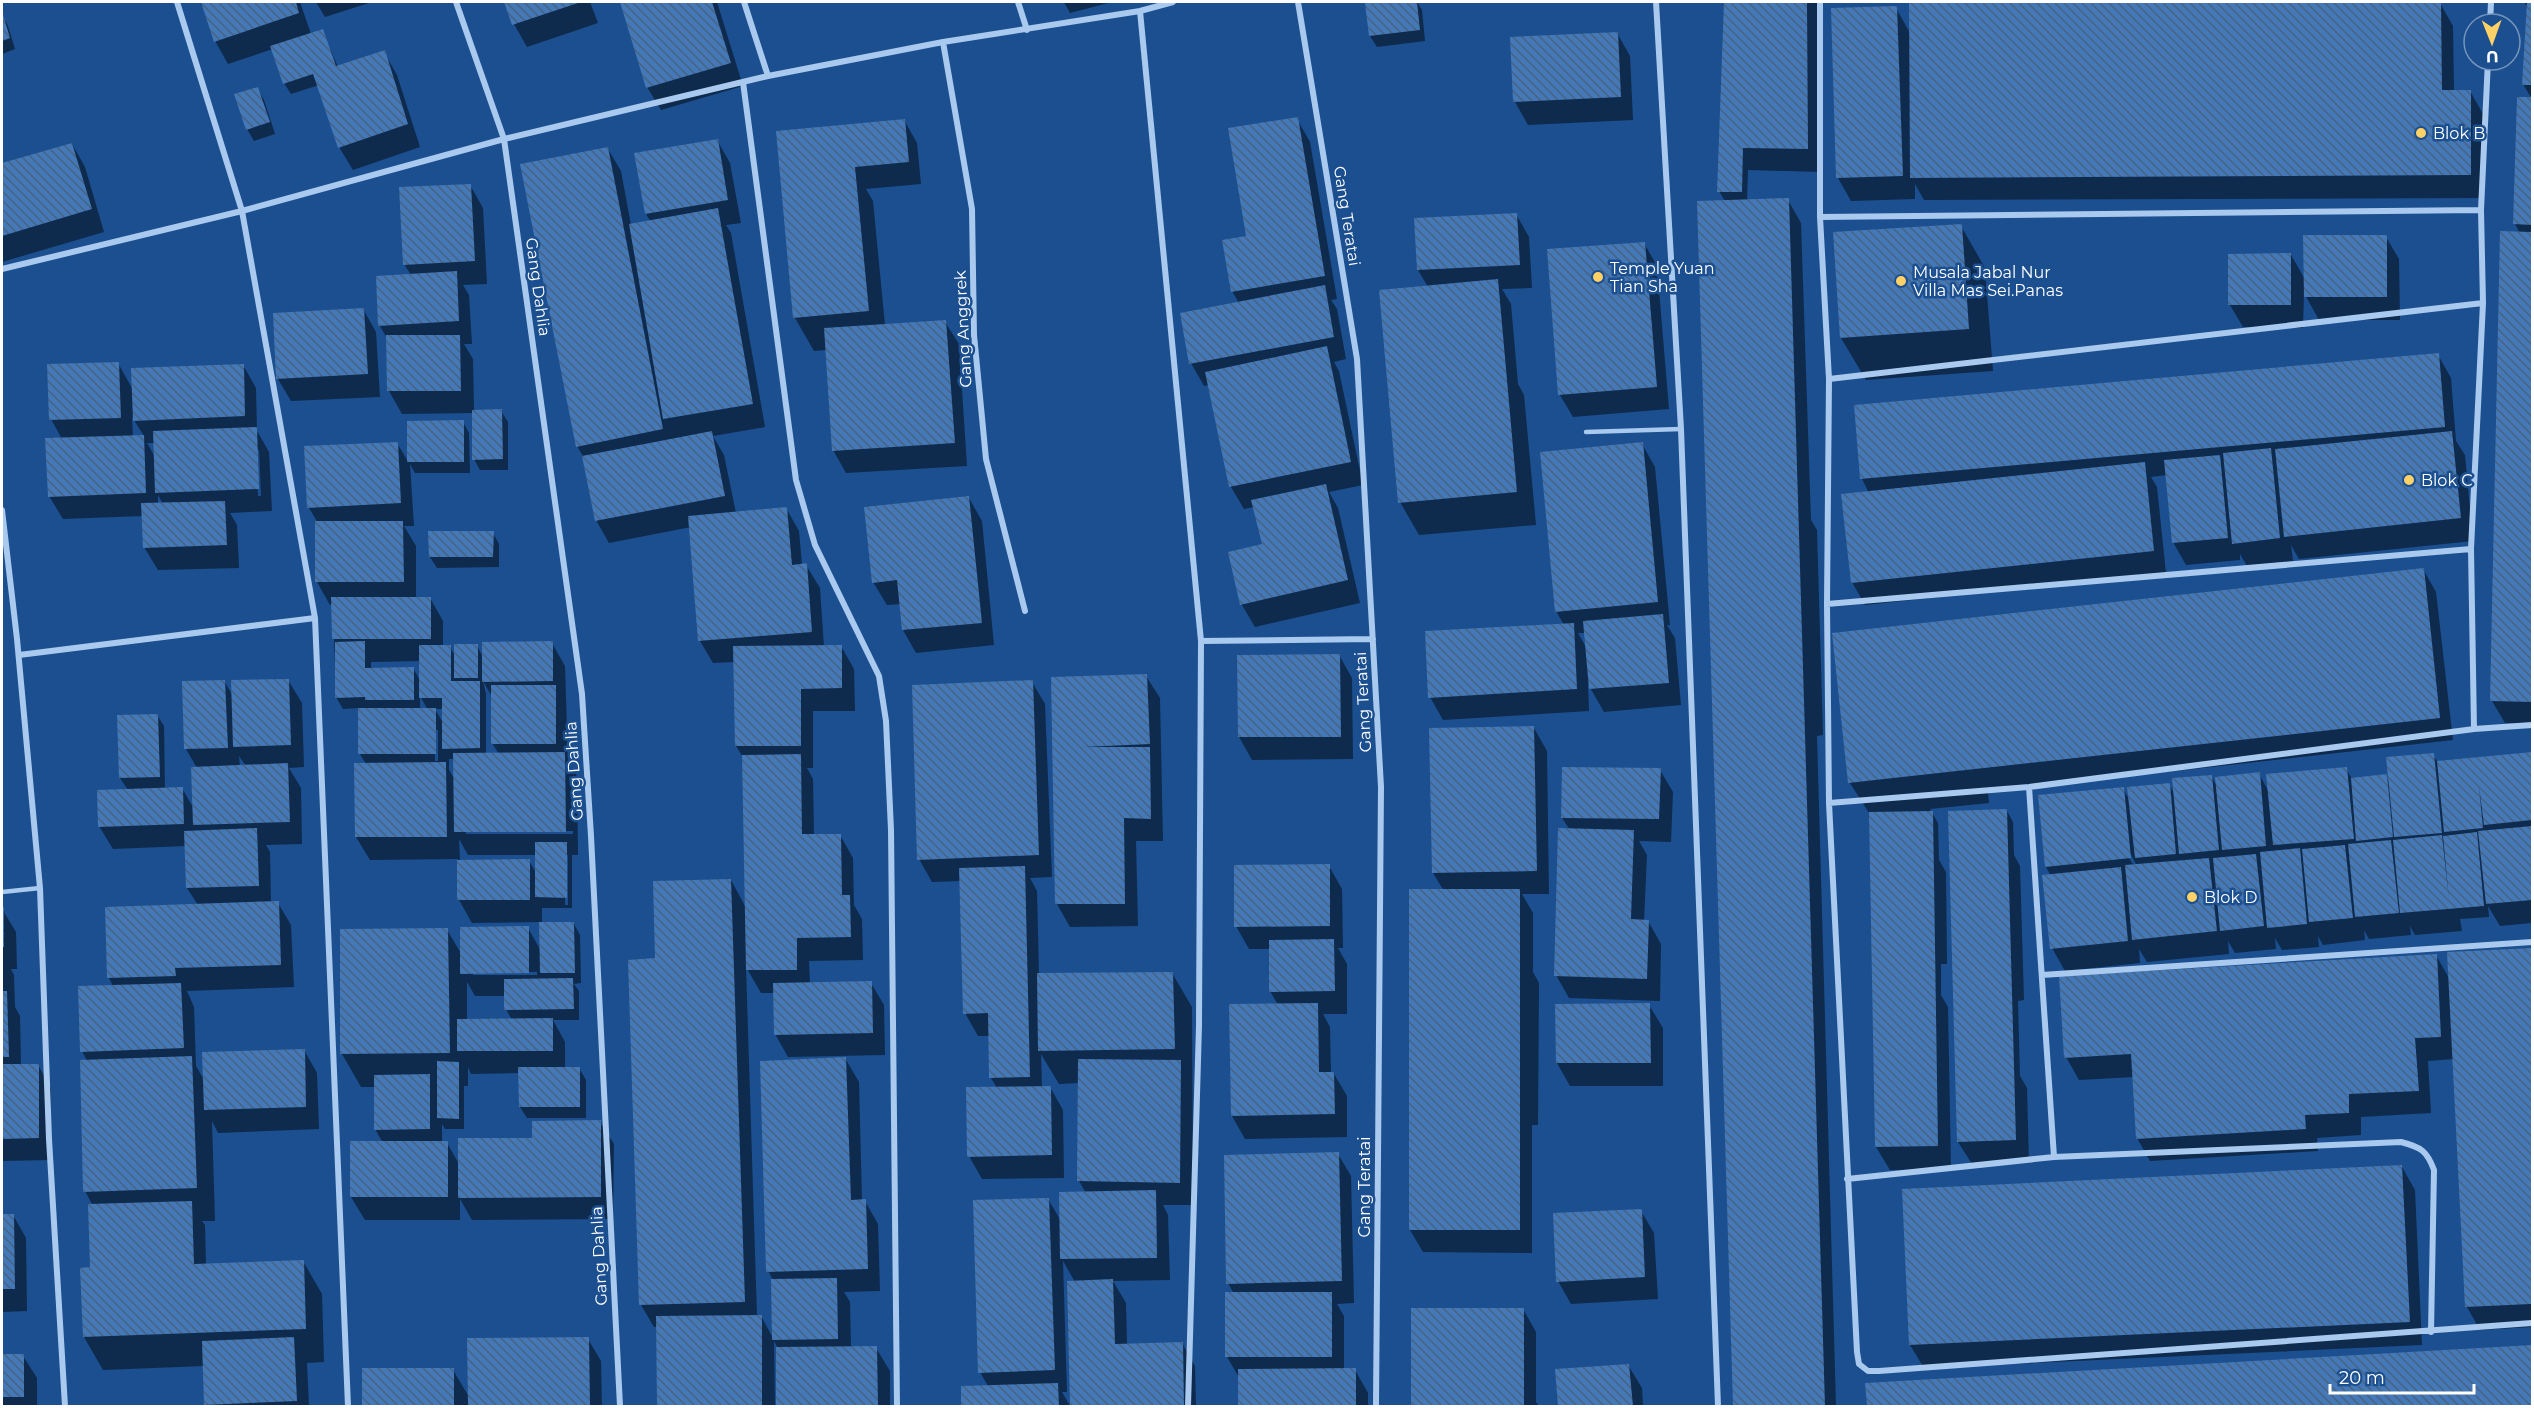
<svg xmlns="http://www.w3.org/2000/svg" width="2534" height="1408" font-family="Montserrat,sans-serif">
<defs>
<pattern id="building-back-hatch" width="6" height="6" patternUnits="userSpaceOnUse" patternTransform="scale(1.5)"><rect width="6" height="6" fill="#4478b7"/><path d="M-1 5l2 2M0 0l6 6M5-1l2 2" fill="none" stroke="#486282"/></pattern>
</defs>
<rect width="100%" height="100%" fill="#1b4f8f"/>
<path fill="#0007" fill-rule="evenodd" d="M202 2H300L311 34 322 31 338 67 384 52 397 75 420 147 353 170 339 147 319 85 291 94 284 83 273 49 228 64 215 41Z
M316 2H372L325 17Z
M506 2H590L598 23 527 47 514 24Z
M622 2H717L743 86 661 110 647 87Z
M1064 2H1112L1070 13Z
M1388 2H1417L1422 10 1425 41 1377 47 1370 36 1366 4Z
M1725 2H1819L1820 172 1748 170 1747 201 1788 200 1801 223 1811 520 1817 530 1823 735 1817 736 1836 1406H1734L1713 705 1725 201 1719 191Z
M2524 2H2532V724L2505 723 2492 701 2520 233 2515 224 2532 99 2523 84 2528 8Z
M2440 3 2453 26 2454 91H2470L2483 114V198L1924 200 1915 184V199L1851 201 1838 178 1896 8 1910 33Z
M2 15 8 26 15 49 2 54Z
M1617 33 1630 56 1633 120 1528 125 1515 102Z
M257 88 264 100 275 134 254 141 247 129Z
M1297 119 1310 142 1337 299 1331 300 1337 309 1346 359 1334 362 1339 371 1363 485 1329 492 1338 508 1360 603 1255 627 1242 605 1230 553 1263 545 1254 507 1244 509 1231 487 1210 385 1204 386 1191 363 1239 303 1232 291 1247 237Z
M904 120 917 143 921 184 866 189 873 201 885 325 945 322 959 344 967 466 846 473 833 450 827 350 814 351 795 318 777 133Z
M717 140 730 163 741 223 726 225 731 233 765 427 713 436 724 455 736 513 786 508 799 531 802 565H806L820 588 824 647 841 646 854 669 855 711H813V768H807L813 779 814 836 840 835 853 858 854 905 862 919 863 960 809 961 810 984 871 983 884 1005 885 1055 788 1057 775 1034 774 993H761L746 967 757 1316H761L773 1338 772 1278 768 1271 845 1058 859 1082 862 1201H865L878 1224 880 1291 844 1292 850 1302 851 1348H876L890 1371V1406H778L777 1347 774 1341 775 1406H658V1327H654L641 1305 656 960 731 880 746 908 744 759 736 746 735 662 713 663 700 641 691 527 609 543 596 520 584 458 577 446 608 149 621 171 631 225 651 222 646 214Z
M72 144 85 167 104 232 2 262V165Z
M470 185 483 208 487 284 463 285 469 295 472 344H464L473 359 474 411H501L508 422V470H480L474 459V413L402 414 389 391 388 340 380 326 411 275 404 264Z
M1516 214 1529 237 1532 288 1502 289 1511 304 1518 384 1524 395 1536 525 1419 535 1400 502 1428 287 1418 270Z
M1961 226 1985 268 1993 371 1866 380 1841 338Z
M2386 237 2399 259 2400 320H2319L2304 293 2303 328 2243 327 2230 305 2291 255 2306 281Z
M1644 243 1657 266 1669 409 1573 417 1560 395Z
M363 309 376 332 380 397 291 401 278 379Z
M2438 355 2451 378 2456 441 2465 455 2473 541 2299 559 2291 545 2293 561 2247 566 2240 554V560L2186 565 2173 542 2167 475 2151 477 2157 487 2166 573 1865 605 1852 582 1869 493 1862 479Z
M118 363 133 390 243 365 256 388 257 431 269 452 272 511 230 513 237 525 239 568 158 570 144 547 143 516 63 519 49 496 62 439 51 419ZM132 417 144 436 133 437ZM147 443H155V457ZM256 450H259L261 496H258ZM158 495 163 504H158Z
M409 422H463L469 433 470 473H415L410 464 414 526H404L416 546V598H430L443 621V647H450L455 656 477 646 483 657 552 643 565 666 568 761 577 776 578 855H572V908H542V924H574L580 935 581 983 574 984 579 991V1020H553L565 1042V1068H579L586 1080V1118H527L520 1107V1073L471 1074 468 1067V1086H464V1129H445L442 1124V1143H447L459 1164 600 1122 614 1144 613 1219 472 1220 460 1199V1220H365L351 1197 383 1143 375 1129V1087H361L342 1054 447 930 462 955 528 928 541 951V922L472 923 459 900 458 859 370 860 356 837 366 764 360 754V708L343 709 336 697 333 605H330L317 582 318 523 309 508 397 443 409 463ZM421 661V682L413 668 371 669V662ZM483 681 492 697V743L499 754H486V694ZM420 696 428 710 420 709ZM435 709H443V723ZM435 730H438V761H435ZM449 759H455V780L449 770ZM466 831H573V834H466ZM459 839 468 855H537V874L529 861H460ZM565 855H568V905H565ZM473 972H537V975H473ZM467 982 475 996H506V1009L512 1020H467Z
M1642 444 1655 467 1670 625H1667L1675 638 1681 705 1604 712 1588 684 1589 711 1443 720 1430 697 1564 625 1556 611ZM1578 633H1586L1587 649Z
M969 498 982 521 994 645 916 653 903 630 901 604 887 605 873 582Z
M493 533 499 544V567L437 568 430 557Z
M2423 569 2436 592 2453 740 1988 792 1989 803 1930 809 1938 823 1939 860 1946 872 1947 964H1941V995L1948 1007 1951 1169 1890 1170 1876 1147 1871 816 1850 783 1840 699Z
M1339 655 1352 678 1353 759 1252 760 1239 737Z
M1146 676 1160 698 1163 841H1136L1138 926 1070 927 1057 904 1053 679Z
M288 680 302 703 304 767 289 768 301 788 302 844 266 845 270 852 271 903H278L291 925 294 987 187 991 194 1007 196 1066 204 1080 304 1050 317 1073 319 1129 218 1133 212 1121 215 1221H202L205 1225 206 1265 303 1261 322 1294 324 1362 307 1363 309 1406H207L204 1366 103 1370 84 1337 91 1269 93 1206 85 1191 87 1061 82 1051 113 986 109 978 107 909 198 905 187 888 186 846 113 849 99 826 128 790 120 778 157 715 164 726 165 789 182 788 194 809 197 768 186 749 224 681 233 696ZM239 756 246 766 240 767Z
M1032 682 1045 704 1052 877 1030 878 1037 891 1039 975 1172 973 1192 1007 1193 1205H1163L1168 1215 1170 1280 1113 1281 1126 1303 1127 1345 1182 1343 1195 1366 1196 1406H1071L1068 1282H1075L1063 1261 1067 1392H1062L1070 1406H963L962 1387 988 1386 980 1372 1048 1199 1061 1221 1086 1193 1079 1181 1080 1083 1059 1084 1041 1054 1042 1088 1050 1087 1063 1110 1064 1178 982 1179 969 1156 997 1088 991 1078 990 1036H978L965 1013 961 881 932 882 919 859Z
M1534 728 1547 751 1549 894H1522L1533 913V972L1539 983 1538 1125H1532V1253L1423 1252 1410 1230 1444 891 1433 873Z
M2532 753V923L2500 926 2488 906 2489 917 2460 919 2462 931 2415 935 2410 926 2411 935 2369 939 2364 930 2365 940 2323 945 2318 936 2319 947 2282 950 2275 938 2276 949 2235 953 2228 941 2229 954 2147 962 2139 949 2140 963 2065 971 2052 948 2051 876 2046 867 2123 789 2130 801 2169 784 2175 795 2211 776 2217 786 2259 774 2269 792 2346 769 2352 779 2386 776 2391 784 2433 755 2438 763ZM2129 851 2137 866H2134L2126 853Z
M1660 770 1673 792 1671 842 1639 841 1647 855 1644 921H1648L1661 944 1660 1001 1569 998 1556 975 1570 830 1562 818Z
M2007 811 2013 822 2014 855 2020 866 2024 1000 2018 1001 2020 1076 2027 1088 2029 1163 1972 1164 1958 1142Z
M1329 866 1342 889 1343 948H1338L1347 964V1014H1323L1330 1027 1331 1074H1334L1347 1096V1137L1245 1139 1232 1116 1278 1005 1270 991V949H1249L1236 926Z
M2 909 16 932 17 969H11L14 975 15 1007 20 1016 21 1065H38L51 1088V1160L2 1161Z
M2532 949V1327L2480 1330 2467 1307 2454 1059 2428 1061 2431 1113 2361 1117V1135L2317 1138 2318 1151 2150 1161 2137 1138 2134 1077 2079 1080 2066 1057 2436 955 2450 980 2449 953Z
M1649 1005 1663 1028V1086H1570L1557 1063V1006Z
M1338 1154 1351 1176 1354 1303 1337 1304 1344 1316V1370H1355L1368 1393V1406H1240V1379L1227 1357 1234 1294 1228 1283Z
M2402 1167 2415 1190 2422 1345 1924 1368 1910 1345Z
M1641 1211 1654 1233 1658 1299 1571 1304 1558 1281Z
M2 1215H13L26 1238 27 1311 2 1312Z
M1523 1309 1536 1332V1402L1539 1406H1412V1310Z
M588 1339 601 1361 602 1406H364L363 1370H453L469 1397Z
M2532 1347V1406H1868L1867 1385Z
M2 1356H23L37 1378V1406H2Z
M1628 1365 1642 1388 1643 1406H1559L1557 1370Z"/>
<path fill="url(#building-back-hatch)" d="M201 2H296L299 13 214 42Z
M504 2H581L512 25Z
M620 2H712L731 63 646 88Z
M1417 2 1420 30 1369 36 1365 3Z
M1724 2H1807L1808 149 1743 148 1742 192H1717Z
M2441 2 2442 90H2471V175L1910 178 1909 3Z
M2527 2H2532V85H2522Z
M1897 6 1903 176 1836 178 1831 8Z
M2 11 10 38 2 41Z
M323 29 336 66 385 50 408 124 338 148 313 74 283 84 270 46Z
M1618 32 1621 97 1513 102 1510 37Z
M258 87 270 122 246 130 234 94Z
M2517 97H2532V225L2513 224Z
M1298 117 1325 276 1231 292 1222 240 1246 236 1228 128Z
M905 119 909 162 855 167 869 311 793 318 776 131Z
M718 139 728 200 645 214 634 153Z
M72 143 92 209 2 236V163Z
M608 147 663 429 576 447 520 164Z
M471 184 475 261 403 265 399 187Z
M1789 198 1825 1406H1733L1697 201Z
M718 208 753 404 663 419 629 224Z
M1517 213 1520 265 1417 270 1414 218Z
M1962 224 1969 329 1840 338 1833 232Z
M2500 231 2532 232V702L2490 701Z
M2303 235H2387V297H2304Z
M1645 242 1657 387 1558 395 1547 249Z
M2291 253V305H2228V254Z
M457 271 459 321 378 326 376 276Z
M1498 279 1517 492 1398 503 1379 290Z
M1325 285 1334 337 1189 364 1180 313Z
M364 308 368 374 276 379 273 313Z
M946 320 955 443 832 451 824 328Z
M386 335H460L461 391H387Z
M1327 346 1351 462 1229 487 1205 372Z
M2439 353 2445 427 1860 479 1854 405Z
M119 362 121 418 49 420 47 364Z
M244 364 245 416 133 421 131 368Z
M502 409 503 459 472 460V410Z
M464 420V462H407V421Z
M257 427 259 489 155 493 153 431Z
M712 431 725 496 595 521 582 456Z
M2452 431 2461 518 2284 537 2275 449Z
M144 435 146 493 48 497 45 438Z
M398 442 401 503 307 508 304 446Z
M1643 442 1658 602 1555 612 1540 452Z
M2271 448 2280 538 2232 544 2223 453Z
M2220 455 2228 538 2172 543 2164 460Z
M2145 462 2154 551 1851 583 1841 494Z
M1326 484 1348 580 1240 605 1228 552 1262 544 1251 500Z
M969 496 982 623 902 630 897 580 872 583 864 507Z
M225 501 227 545 143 548 141 503Z
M787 507 792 565 807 563 812 632 698 641 688 516Z
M315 521H403L404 582H315Z
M428 531H494L493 557H429Z
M2424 568 2440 718 1848 783 1832 633Z
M331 597H431V639H332Z
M1663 614 1669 683 1589 689 1583 621Z
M1574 623 1577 689 1428 698 1425 631Z
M365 641V668L414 667V700H365V697L335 698V642Z
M553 641V681L482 682V642Z
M454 644H478V678H454Z
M419 645H451V681H480V748L442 749V698H419Z
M842 645V688L801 689V746H735L733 646Z
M1340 654 1341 737H1238L1237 655Z
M1147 674 1150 744 1083 747H1150L1151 819 1124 818 1125 904H1055L1051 677Z
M289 679 291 745 233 747 231 680Z
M225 680 228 748 184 749 182 681Z
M1033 680 1039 855 917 860 912 685Z
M491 685H556V744H491Z
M358 708H436V754H358Z
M158 714 160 777 119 778 117 715Z
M1534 726 1537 871 1432 873 1429 728Z
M565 752 566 832H454L453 753Z
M2532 752V820L2484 825 2479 786 2483 828 2444 832 2437 761Z
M2434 753 2442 833 2394 837 2386 757Z
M801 754 802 834H841L842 895H850L851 937 797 938V970H746L742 755Z
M446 762 447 837H355L354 763Z
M288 763 290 822 193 825 191 767Z
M1562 767 1661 768 1659 819 1561 818Z
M2347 767 2354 839 2273 845 2266 774Z
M2260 772 2266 846 2222 850 2215 777Z
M2387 774 2393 837 2356 841 2351 778Z
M2212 775 2219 850 2179 854 2172 778Z
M2170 783 2176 854 2135 858 2127 787Z
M183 787 184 824 98 827 97 790Z
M2124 787 2131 858 2045 867 2038 795Z
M2007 809 2016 1140 1957 1142 1948 811Z
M1933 811 1938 1146 1875 1147 1869 812Z
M2532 826V900L2486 904 2478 831Z
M257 828 259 886 186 888 184 831Z
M1558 828 1634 830 1631 919 1649 920 1647 979 1554 976Z
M2477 832 2484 906 2400 913 2393 840 2442 835 2449 900 2443 836Z
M2391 840 2399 913 2355 917 2348 844Z
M535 842H567V898L535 897Z
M2345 845 2353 918 2309 922 2302 849Z
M2300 848 2307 924 2267 928 2260 852Z
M2256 854 2264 926 2220 931 2213 858Z
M2209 858 2217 931 2132 940 2125 865Z
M530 859V900H457V860Z
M1330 864V926L1234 927V865Z
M1025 866 1030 1077 989 1078 988 1013 963 1014 959 868Z
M2121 867 2128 941 2050 949 2042 875Z
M731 879 745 1302 639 1305 628 960 655 958 653 881Z
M1409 889H1520V1230H1409Z
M279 901 281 965 175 968 176 976 107 978 105 907Z
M2 907H4V947H2Z
M539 922H574L575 973H540Z
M529 926V973L460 974V927Z
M448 928 450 1053 340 1054V929Z
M1334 939 1335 991 1269 992V940Z
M2532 948 2531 1304 2465 1307 2447 952Z
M2437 954 2441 1037 2415 1038 2419 1091 2349 1094V1113L2305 1115 2306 1129 2136 1139 2131 1054 2064 1058 2059 976Z
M1173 972 1175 1049 1038 1051 1037 973Z
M573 978 574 1009 504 1010V979Z
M872 981 873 1033 774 1035 773 983Z
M181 983 184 1048 80 1052 78 986Z
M2 991H7L9 1057H2Z
M1318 1003 1319 1072H1334L1335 1114 1231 1116 1229 1004Z
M1650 1003 1651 1063H1556L1555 1004Z
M553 1018V1051H457V1019Z
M305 1049 306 1107 204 1110 202 1052Z
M192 1056 197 1188 83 1192 80 1060Z
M846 1057 851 1200 866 1199 868 1269 766 1272 760 1061Z
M1078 1059 1181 1060 1180 1183 1077 1181Z
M437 1061 459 1062V1119L437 1118Z
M2 1064H39V1138L2 1139Z
M518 1067H580V1107H519Z
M430 1074V1129L374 1130V1075Z
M1051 1086 1052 1155 967 1157 966 1087Z
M601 1120V1197L458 1198V1138H532V1121Z
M350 1141H448V1197H350Z
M1339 1152 1342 1281 1226 1284 1224 1155Z
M2402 1165 2410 1322 1909 1345 1902 1189Z
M1156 1190 1157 1258 1060 1259 1059 1192Z
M1049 1198 1055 1370 978 1373 973 1200Z
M192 1201 194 1264 304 1260 306 1329 83 1337 80 1268 90 1267 88 1204Z
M1642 1209 1645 1277 1556 1282 1553 1213Z
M2 1214H14L15 1289H2Z
M837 1278 838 1339 772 1340 771 1279Z
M1113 1279 1115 1344 1183 1342 1184 1406H1070L1067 1281Z
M1225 1292H1332V1357H1225Z
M1411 1308H1524V1406H1411Z
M762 1315V1406H657L656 1316Z
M294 1337 297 1401 204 1405 202 1341Z
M589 1337 590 1406H468L467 1338Z
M2532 1345V1406H1867L1865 1383Z
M877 1346 878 1406H776V1347Z
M2 1354H24V1397H2Z
M1629 1364 1633 1406H1558L1555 1369Z
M362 1368H454V1406H362Z
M1356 1368V1406H1238V1369Z
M1058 1383 1059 1406H961V1386Z"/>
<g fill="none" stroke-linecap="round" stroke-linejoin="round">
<path stroke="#a9c9ee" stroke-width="4.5" d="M1586 432 1681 429
M2 892 40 888"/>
<path stroke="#a9c9ee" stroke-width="6" d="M177 2 242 211 315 618 348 1406
M456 2 504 139 582 694 591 836 620 1406
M744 2 768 76
M1018 2 1027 30
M1298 2 1357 359 1381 787 1376 1406
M1656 2 1681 429 1718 1406
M1820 2V217L1829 379 1827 604 1829 803 1857 1352 1859 1364 1868 1371H1879L2532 1323
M1140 11 1201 641 1199 1026 1188 1406
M2490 24 2491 2
M943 42 972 209 974 335 986 459 1025 611
M743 82 796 480 815 545 879 676 886 721 891 830 897 1406
M1820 217 2481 210
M2 269 242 211 504 139 768 76 943 42 1140 11 1173 2
M1829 379 2483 303
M2 510 17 639 40 888 49 1139 65 1406
M1827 604 2471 549
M1201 641 1373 639
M19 655 315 618
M2474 729 2471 549 2483 303 2481 210 2488 60
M2029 787 2054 1157
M1829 803 2029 787 2474 729 2532 725
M2042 975 2532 942
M1847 1179 2054 1157 2401 1142C2421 1147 2427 1151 2434 1170L2431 1332"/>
</g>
<g fill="#ffd166" stroke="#1b4f8f" stroke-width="2">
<circle cx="2421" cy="133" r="6"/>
<circle cx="1598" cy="277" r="6"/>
<circle cx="1901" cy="281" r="6"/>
<circle cx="2409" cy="480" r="6"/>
<circle cx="2192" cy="897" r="6"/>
</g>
<g text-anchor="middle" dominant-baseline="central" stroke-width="5" stroke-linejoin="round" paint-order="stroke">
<g font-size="16" fill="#fff" stroke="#1b4f8f" text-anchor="start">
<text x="2433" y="133">Blok B</text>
<text x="1610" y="268">Temple Yuan<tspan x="1610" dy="18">Tian Sha</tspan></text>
<text x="1913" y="272">Musala Jabal Nur<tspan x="1913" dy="18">Villa Mas Sei.Panas</tspan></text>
<text x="2421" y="480">Blok C</text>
<text x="2204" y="897">Blok D</text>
</g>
<g font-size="16" fill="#fff" stroke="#1b4f8f">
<text transform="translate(1347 216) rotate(81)">Gang Teratai</text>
<text transform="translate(538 287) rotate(82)">Gang Dahlia</text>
<text transform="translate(963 329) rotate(-93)">Gang Anggrek</text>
<text transform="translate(1363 702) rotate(-93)">Gang Teratai</text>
<text transform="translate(574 771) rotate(-94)">Gang Dahlia</text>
<text transform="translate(1364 1187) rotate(-90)">Gang Teratai</text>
<text transform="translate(599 1256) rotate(-93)">Gang Dahlia</text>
</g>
</g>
<rect width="2534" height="1408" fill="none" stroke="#ffffff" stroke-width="6"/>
<g transform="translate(2492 42) rotate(179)"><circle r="28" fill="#1b4f8f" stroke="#7695bc" stroke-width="1.5"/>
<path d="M0-4.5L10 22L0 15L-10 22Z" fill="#ffd166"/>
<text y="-9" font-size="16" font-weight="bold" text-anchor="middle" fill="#ffffff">U</text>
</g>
<path d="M2330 1384v9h144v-9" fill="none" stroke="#ffffff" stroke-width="3"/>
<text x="2339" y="1384" font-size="18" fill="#ffffff" stroke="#1b4f8f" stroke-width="4.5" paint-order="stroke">20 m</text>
</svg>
